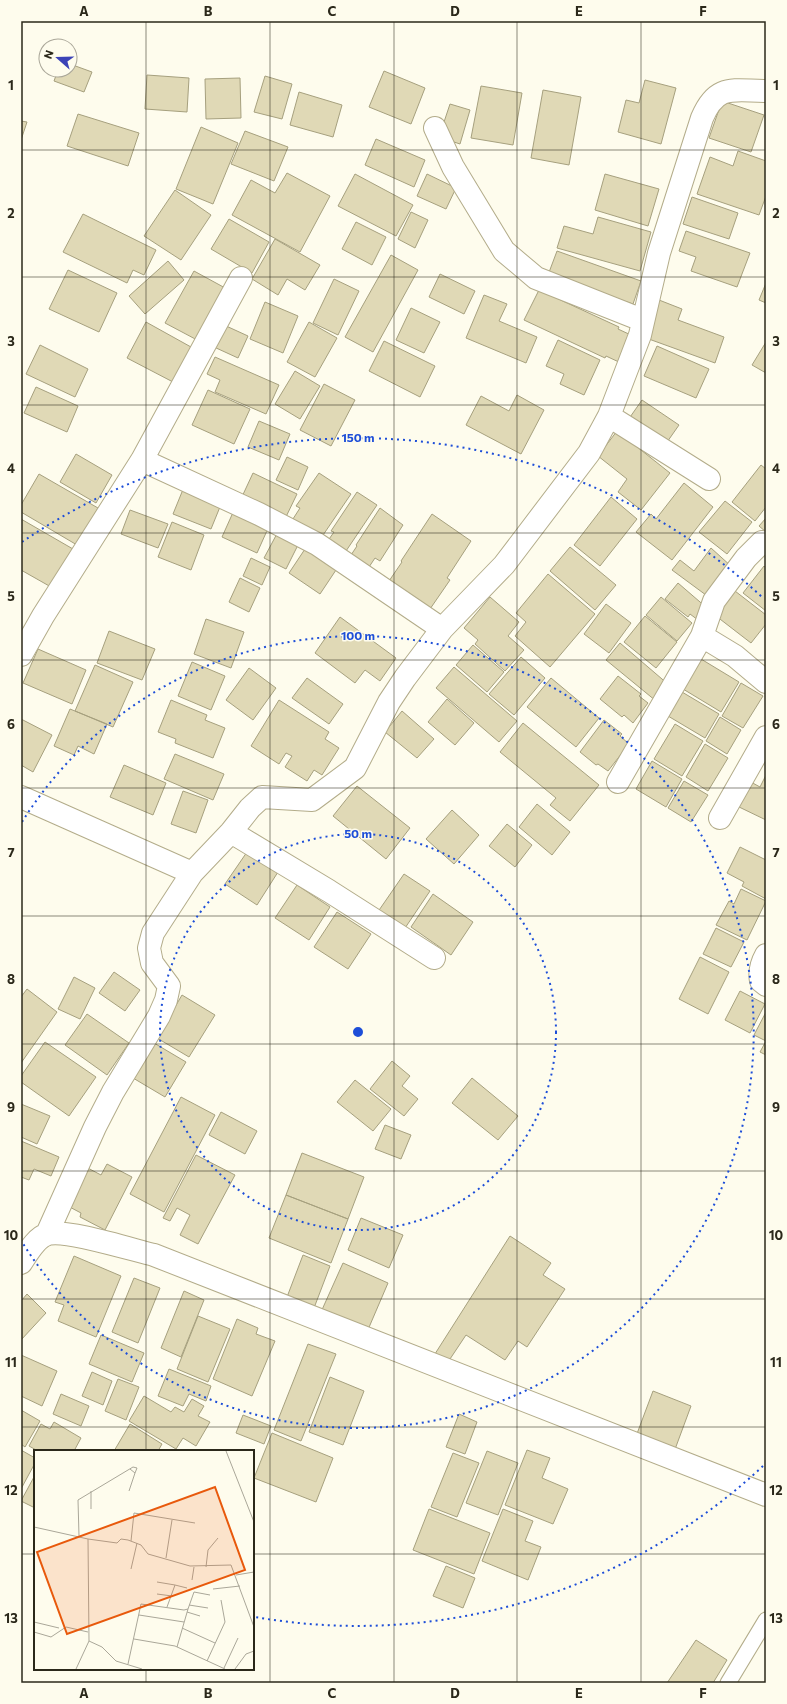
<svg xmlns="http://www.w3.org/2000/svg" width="787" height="1704" font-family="Commissioner,sans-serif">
<rect width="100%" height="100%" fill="#fefced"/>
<path fill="#e0d9b6" stroke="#a6a07e" d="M70 64 92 72 84 92 54 81 58 70H70Z
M384 71 425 88 411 124 369 107Z
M147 75 189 78 187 112 145 109Z
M265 76 292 84 282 119 254 112Z
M240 78 241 118 206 119 205 79Z
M645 80 676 88 661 144 618 132 626 100 639 103Z
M481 86 522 93 513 145 471 138Z
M543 90 581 97 569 165 531 158Z
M299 92 342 105 333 137 290 125Z
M722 101 764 115 751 152 709 138Z
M450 104 470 110 460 144 439 137Z
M78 114 139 133 128 166 67 146Z
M21 121 27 122 21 140Z
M201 127 238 143 213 204 176 189Z
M245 131 288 147 274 181 231 164Z
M376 139 425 160 414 187 365 165Z
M738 151 766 161V196L759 215 697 194 710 157 733 166Z
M287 173 330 196 300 252 232 215 251 180 275 193Z
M355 174 413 205 396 236 338 206Z
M427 174 456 188 446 209 417 196Z
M605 174 659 189 648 226 595 210Z
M175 190 211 215 181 260 144 236Z
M692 197 738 213 729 239 683 224Z
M411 212 428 220 415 248 398 239Z
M83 214 156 250 144 275 133 270 127 283 63 252Z
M598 217 651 232 640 271 557 248 564 226 593 234Z
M229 219 269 242 252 273 211 249Z
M356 222 386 237 372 265 342 249Z
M686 231 750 253 737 287 691 271 696 257 679 251Z
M275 239 320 265 305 290 287 279 278 295 252 279Z
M557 251 641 281 633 304 548 275Z
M391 255 418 270 373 352 345 337Z
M168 261 184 280 145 314 129 296Z
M68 270 117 293 99 332 49 309Z
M194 271 227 289 199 341 165 323Z
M440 274 475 291 464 314 429 297Z
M334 279 359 291 338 335 313 323Z
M766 283V303L759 300Z
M539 290 619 327 618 329 633 336 621 363 606 356 605 358 524 320Z
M484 295 507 304 499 321 537 337 526 363 466 338Z
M659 300 682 309 678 320 724 337 715 363 646 338Z
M265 302 298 316 283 353 250 339Z
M411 308 440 322 424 353 396 340Z
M146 322 191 347 173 382 127 358Z
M309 322 337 338 315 377 287 362Z
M224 325 248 336 238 358 214 347Z
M558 340 600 360 584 395 560 384 564 374 546 366Z
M384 341 435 366 420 397 369 371Z
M766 342V373L752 365Z
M40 345 88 369 75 397 26 374Z
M657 346 709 369 696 398 644 376Z
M215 357 279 385 266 414 215 392 220 380 207 374Z
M295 371 320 386 300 419 275 404Z
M324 384 355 400 331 446 300 430Z
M36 387 78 406 67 432 24 413Z
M208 390 250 409 234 444 192 425Z
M517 395 544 410 521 454 466 425 481 396 509 411Z
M642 400 679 425 665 445 628 420Z
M259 421 290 434 279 460 248 447Z
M617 431 670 473 641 510 618 492 627 479 598 456Z
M76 454 112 475 96 503 60 482Z
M287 457 308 467 298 490 276 480Z
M761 465 766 469V507L755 521 732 502Z
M253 473 297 494 284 521 240 501Z
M319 473 351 494 319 541 291 522 300 508 296 506Z
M39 474 98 508 77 545 21 512V505Z
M684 483 713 507 672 560 636 532 651 514 656 519Z
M184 487 222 502 211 529 173 514Z
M357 492 377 505 344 554 327 542 334 532 331 531Z
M611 497 637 519 600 566 574 545Z
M725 501 752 522 727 554 699 532Z
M235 508 270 524 257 553 222 537Z
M380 508 403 525 380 561 375 558 369 567 351 555 357 546 356 545Z
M130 510 168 524 158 548 121 534Z
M432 514 471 541 447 578 450 580 430 609 389 581 402 562 401 561Z
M766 518V532L759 526Z
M21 519 73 549 51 587 21 570Z
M172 522 204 535 191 570 158 557Z
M280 528 301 539 286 569 264 558Z
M309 543 340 564 320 594 289 573Z
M570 547 616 585 595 610 550 571Z
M711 548 732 567 710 598 672 570 680 560 694 571Z
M251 558 270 567 262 585 243 576Z
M764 566 766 568V611L743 593Z
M548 574 595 614 550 667 515 636 526 622 516 613Z
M240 578 260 588 249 612 229 602Z
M678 583 707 608 698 620 690 614 688 617 665 599Z
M735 591 766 615V624L751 643 716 616Z
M490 597 519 622 508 636 524 650 505 671 475 644 478 640 464 628Z
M661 597 692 623 677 641 646 615Z
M606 604 631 623 609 653 584 634Z
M645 616 677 642 656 668 624 642Z
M340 617 396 658 380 681 365 670 355 683 315 653Z
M206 619 244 632 231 668 194 654Z
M109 631 155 649 142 680 97 663Z
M620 643 669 685 656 701 606 660Z
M473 645 504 672 487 692 456 665Z
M38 649 86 670 72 704 23 683Z
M521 657 545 678 514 715 489 694Z
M701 659 739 682 721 712 683 689Z
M192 662 225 676 211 710 178 696Z
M95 665 133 682 113 727 75 711Z
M454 667 517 721 499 742 436 688Z
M249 668 276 688 253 720 226 700Z
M618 676 641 694 639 696 648 703 633 723 624 715 622 717 600 699Z
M307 678 343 704 329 724 292 698Z
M551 678 599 718 576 747 527 707Z
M741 683 763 696 743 728 722 716Z
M682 692 719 714 705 738 668 716Z
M447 699 474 723 455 745 428 722Z
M171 700 207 715 205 720 225 728 213 758 175 743 176 739 158 732Z
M279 700 329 732 325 739 339 748 322 775 314 770 307 781 285 767 292 756 286 753 279 764 251 746Z
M70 709 107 724 94 754 78 746 74 755 54 746Z
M402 711 434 739 417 758 385 732Z
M720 717 741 730 727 754 706 741Z
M21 719 52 735 33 772 21 765Z
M604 720 622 734 620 736 629 744 608 771 598 764 596 765 580 752Z
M523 723 599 785 570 821 550 805 556 798 500 752Z
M675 724 703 741 682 776 654 759Z
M705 744 728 758 708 791 686 777Z
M175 754 224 774 213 800 164 779Z
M652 761 682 779 666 807 636 789Z
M124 765 166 783 153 815 110 797Z
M766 775V820L737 806 749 781 760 787Z
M684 781 708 795 691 822 668 808Z
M357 786 410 828 386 859 333 816Z
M183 791 208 800 196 833 171 824Z
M537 804 570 832 552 855 519 827Z
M452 810 479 835 454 864 426 839Z
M507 824 532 845 515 867 489 846Z
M740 847 766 860V899L742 886 744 882 727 873Z
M247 852 278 872 257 905 225 884Z
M404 874 430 891 401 934 375 916Z
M297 885 330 907 309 940 275 918Z
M741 889 766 901 747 940 716 925 729 901 734 904Z
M433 894 473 922 451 955 411 927Z
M337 912 371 934 348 969 314 947Z
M716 928 744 942 731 967 703 954Z
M700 957 729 972 708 1014 679 999Z
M114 972 140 990 125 1011 99 993Z
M74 977 95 988 80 1019 58 1009Z
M27 989 57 1012 21 1063V997Z
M740 991 765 1004 750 1033 725 1020Z
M182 995 215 1015 189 1057 157 1038Z
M766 1012V1055L760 1052 766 1041 754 1035Z
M87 1014 129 1043 107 1075 65 1045Z
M45 1042 96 1077 69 1116 21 1082V1076Z
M154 1043 186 1062 165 1097 133 1078Z
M392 1061 410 1076 402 1086 418 1099 404 1116 370 1089Z
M472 1078 518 1116 498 1140 452 1103Z
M355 1080 391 1109 373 1131 337 1102Z
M181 1097 215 1115 164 1212 130 1194Z
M21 1104 50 1116 37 1144 21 1137Z
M221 1112 257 1131 245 1154 209 1135Z
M385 1125 411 1135 401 1159 375 1149Z
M21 1141 59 1157 51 1176 34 1169 29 1180 21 1177Z
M302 1153 364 1177 348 1219 286 1195Z
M196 1155 235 1175 198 1244 180 1235 190 1215 177 1208 170 1221 163 1218Z
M107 1164 132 1177 105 1230 80 1217 81 1213 64 1204 84 1166 101 1175Z
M286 1195 348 1219 331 1263 269 1238Z
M361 1218 403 1235 389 1268 348 1250Z
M510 1236 551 1263 543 1275 565 1289 527 1347 518 1341 505 1360 466 1335 446 1365 433 1357Z
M303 1255 330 1266 314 1308 287 1297Z
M74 1256 121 1276 96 1337 58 1321 64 1305 55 1302Z
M343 1263 388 1283 367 1332 321 1312Z
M134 1278 160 1288 138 1343 112 1332Z
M184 1291 204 1300 181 1357 161 1348Z
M27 1294 46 1313 21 1340V1301Z
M198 1316 230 1329 208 1382 177 1369Z
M237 1319 258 1328 256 1334 275 1341 252 1396 213 1379Z
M101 1335 144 1353 132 1382 89 1364Z
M308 1344 336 1354 301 1441 274 1430Z
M21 1355 57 1371 42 1406 21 1396Z
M169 1369 211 1386 206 1401 189 1394 183 1406 158 1396Z
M92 1372 112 1381 103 1405 82 1396Z
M330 1377 364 1391 343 1445 309 1432Z
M118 1379 139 1387 126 1420 105 1411Z
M653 1391 691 1406 674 1452 635 1439Z
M61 1394 89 1406 81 1426 53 1414Z
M144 1396 171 1412 175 1407 184 1412 192 1399 204 1406 198 1416 210 1422 196 1446 183 1438 176 1449 129 1421Z
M21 1410 40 1421 25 1447 21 1444Z
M459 1414 477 1422 465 1454 446 1447Z
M243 1415 271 1426 264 1444 236 1433Z
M54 1422 81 1438 74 1451H38L29 1446 41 1424 50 1429Z
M130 1424 162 1444 158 1451H114Z
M272 1433 333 1458 316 1502 254 1478Z
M21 1450 35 1458V1463L21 1489Z
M527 1450 550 1458 542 1478 568 1489 553 1524 505 1505Z
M487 1451 518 1463 498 1515 466 1503Z
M453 1453 479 1463 457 1517 431 1507Z
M35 1475V1508L21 1501Z
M429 1509 490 1533 474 1574 413 1550Z
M503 1509 533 1521 525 1541 541 1547 528 1580 482 1561Z
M446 1566 475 1578 463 1608 433 1596Z
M696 1640 727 1660 713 1683H667Z"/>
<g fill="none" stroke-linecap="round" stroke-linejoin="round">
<g stroke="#b3ac8a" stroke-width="17">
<path id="lane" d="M728 1683 766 1620"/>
</g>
<g stroke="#b3ac8a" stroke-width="24">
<path id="street" d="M435 128 453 167 504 251 536 278 642 320
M609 416 709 479
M142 460 259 514 317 544 442 629
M702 636 714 601 746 558 762 542
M21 655 43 616 142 460 241 278
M618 782 702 636 735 656 766 682
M21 797 192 873
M720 818 766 737
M231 832 329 891 434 958
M766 955C761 964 759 971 761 981L766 985
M47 1234 95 1127 113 1092 159 1016 166 1000 169 986 152 963 149 948 153 933 192 873 231 832 250 808 262 797 312 800 355 768 389 702 405 678 442 629 504 565 589 453 609 416 640 335 659 253 702 118C717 83 733 91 766 91
M21 1263C27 1254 36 1237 48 1234 66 1229 133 1250 154 1255L766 1495"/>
</g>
<use href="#lane" stroke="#fff" stroke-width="15"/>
<use href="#street" stroke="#fff" stroke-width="22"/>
</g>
<path fill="none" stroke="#2b281a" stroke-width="1" stroke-opacity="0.55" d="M146 21V1451M270 21V1683M394 21V1683M517 21V1683M641 21V1683M21 150H766M21 277H766M21 405H766M21 533H766M21 660H766M21 788H766M21 916H766M21 1044H766M21 1171H766M21 1299H766M21 1427H766M21 1554H35M253 1554H766M146 1669V1683"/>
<g fill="none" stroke="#1d4ed8" stroke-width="2" stroke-dasharray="2 4">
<circle cx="358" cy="1032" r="198"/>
<path d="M22 822A396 396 0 1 1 22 1242"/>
<path d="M763 1466A594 594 0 0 1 255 1617M22 542A594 594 0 0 1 763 598"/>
</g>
<g transform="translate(34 1450)">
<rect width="220" height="220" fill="#fefced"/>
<path fill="none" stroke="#aaa799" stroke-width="1" d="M192 1 220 72M57 41V59M95 41 101 23M0 77 54 89 55 191 68 197 82 211 108 219M45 86 44 50 99 17 103 18 101 23 96 19M54 89 83 93 87 89 94 90 107 95 114 104 156 116 197 115 220 177M97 91 100 63 161 73M132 108 138 70M172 117 174 100 184 88M97 119 103 93M202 125 220 122M158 130 160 117M123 132 141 135 133 157M141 135 153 138M179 139 206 136M123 144 138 146M155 155 174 158M153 162 166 166M105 165 150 172M0 172 25 178M148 178 181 193M0 182 17 187 32 177 54 182M100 189 141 196 191 219M143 197 154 159M173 211 191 172 187 150M94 214 107 154 150 160 154 159 160 142 176 145M190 218 204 188M42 219 55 191M201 219 212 204 220 201"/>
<path fill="#e8590c" fill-opacity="0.15" stroke="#e8590c" stroke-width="2" d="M181 37 211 120 33 184 3 102Z"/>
<rect width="220" height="220" fill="none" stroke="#2b281a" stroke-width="2"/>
</g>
<circle cx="358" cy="1032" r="6" fill="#1d4ed8" stroke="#fefced" stroke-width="2"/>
<g font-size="12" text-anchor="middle" font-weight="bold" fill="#1d4ed8" stroke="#fefced" stroke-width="3" stroke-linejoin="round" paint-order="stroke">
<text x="358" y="442">150 m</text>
<text x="358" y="640">100 m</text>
<text x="358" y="838">50 m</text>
</g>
<rect width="787" height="1704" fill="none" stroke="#fefced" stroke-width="44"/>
<g transform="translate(58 58) rotate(290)"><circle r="19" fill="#fefced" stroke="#aaa799"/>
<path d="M0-3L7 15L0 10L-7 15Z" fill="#3c43b7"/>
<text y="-6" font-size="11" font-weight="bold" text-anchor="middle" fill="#2b281a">N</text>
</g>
<rect x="22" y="22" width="743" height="1660" fill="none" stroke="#2b281a" stroke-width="1.5"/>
<g font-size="13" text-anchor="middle" font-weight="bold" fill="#2b281a">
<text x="84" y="16">A</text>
<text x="208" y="16">B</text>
<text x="332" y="16">C</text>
<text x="455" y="16">D</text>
<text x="579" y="16">E</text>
<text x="703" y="16">F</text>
<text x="11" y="90">1</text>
<text x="776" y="90">1</text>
<text x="11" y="218">2</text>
<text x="776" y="218">2</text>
<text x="11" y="346">3</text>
<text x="776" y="346">3</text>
<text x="11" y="473">4</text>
<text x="776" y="473">4</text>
<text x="11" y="601">5</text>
<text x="776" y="601">5</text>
<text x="11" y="729">6</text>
<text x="776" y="729">6</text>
<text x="11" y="857">7</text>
<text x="776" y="857">7</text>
<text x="11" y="984">8</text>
<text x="776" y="984">8</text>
<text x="11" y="1112">9</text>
<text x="776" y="1112">9</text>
<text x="11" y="1240">10</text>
<text x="776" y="1240">10</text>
<text x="11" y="1367">11</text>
<text x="776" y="1367">11</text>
<text x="11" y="1495">12</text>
<text x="776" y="1495">12</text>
<text x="11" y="1623">13</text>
<text x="776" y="1623">13</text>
<text x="84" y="1698">A</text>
<text x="208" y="1698">B</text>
<text x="332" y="1698">C</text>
<text x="455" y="1698">D</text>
<text x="579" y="1698">E</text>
<text x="703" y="1698">F</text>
</g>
</svg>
